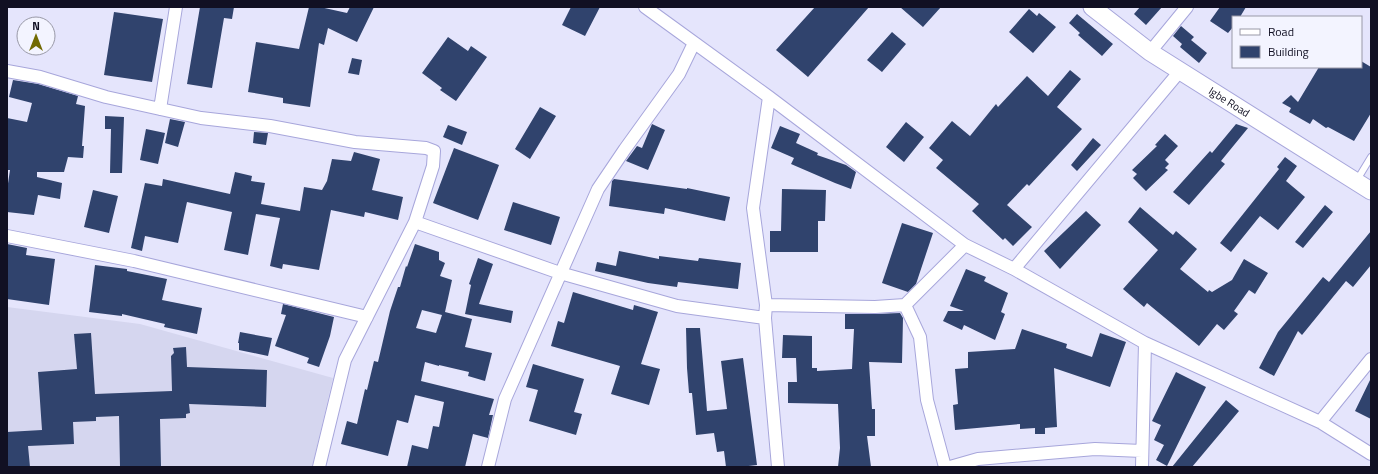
<svg xmlns="http://www.w3.org/2000/svg" width="1378" height="474" font-family="'Titillium Web',sans-serif">
<rect width="100%" height="100%" fill="#e5e5fc"/>
<path fill="#d5d6ef" d="M7 307 140 324 333 378 312 467H7Z"/>
<path fill="#30436d" fill-rule="evenodd" d="M200 7H234L232 19 224 18 212 88 187 84Z
M309 7H320L347 13 350 7H374L357 42 328 28 324 45 319 43 310 107 283 103V98L248 92 256 42 299 49Z
M571 7H600L585 36 562 25Z
M815 7H869L808 77 776 50Z
M900 7H941L923 27Z
M1140 7H1162L1146 25 1134 14Z
M1220 7H1246L1240 17H1233V27L1228 33 1210 21Z
M1029 9 1037 16 1039 13 1056 27 1033 53 1009 32Z
M114 12 163 19 152 82 104 75Z
M1077 14 1113 44 1102 56 1078 35 1080 33 1069 23Z
M1181 26 1194 37 1191 40 1207 53 1199 63 1180 47 1182 44 1173 36Z
M892 32 906 44 882 72 867 60Z
M448 37 468 51 471 46 487 57 456 101 440 90 442 88 422 73Z
M352 58 362 60 359 75 348 73Z
M1361 61 1371 67V113L1354 141 1328 127 1326 128 1313 119 1310 124 1289 112 1291 108 1282 103 1291 95 1298 102 1319 67H1361Z
M1070 70 1081 79 1057 107 1082 129 1029 186 1027 184 1007 205 1032 227 1013 246 1005 238 1003 240 972 211 979 204 936 168 943 160 929 148 952 121 970 136 996 104 998 107 1027 76 1048 96Z
M13 80 38 84 78 96 76 104 85 106 82 146H84L83 158 68 157 64 172H37V177L62 183 60 199 38 195 34 215 7 212V190L10 170H7V118L27 122 32 103 9 97Z
M540 107 556 116 530 159 515 149Z
M105 116 124 117 122 173H110L111 129H105Z
M170 119 185 122 178 147 165 143Z
M906 122 924 137 904 162 886 147Z
M652 124 665 130 648 170 626 161 637 146 642 148Z
M1236 124 1248 128 1221 161 1225 164 1189 205 1173 192 1210 151 1212 153Z
M448 125 467 132 462 145 443 137Z
M780 126 800 134 796 143 818 153 817 155 846 165 856 172 851 189 835 183 791 164 794 158 771 148Z
M146 129 165 133 158 164 140 160Z
M254 132 268 133 266 145 253 143Z
M1165 134 1178 146 1165 160 1169 164 1165 168 1168 170 1146 191 1133 178 1137 174 1132 170 1157 146 1155 145Z
M1093 138 1101 145 1077 171 1071 165Z
M454 148 499 165 478 220 433 203Z
M354 152 380 159 372 190 403 197 398 220 365 212 364 217 331 210 319 270 283 264 282 269 270 266 280 218 256 214 248 255 224 250 232 212 187 202 178 243 145 236 142 251 131 248 145 183 162 186 163 179 230 194 235 172 252 176 251 181 265 183 261 204 300 211 304 187 322 190 327 181 332 159 351 161Z
M1285 157 1297 166 1286 181 1305 197 1278 230 1260 216 1231 252 1220 243 1279 169 1277 167Z
M614 179 687 189V188L730 197 725 221 665 208 664 214 609 206 612 181Z
M782 189 826 190 825 221H818V252H770V231H781Z
M93 190 118 196 109 233 84 227Z
M513 202 560 217 551 245 504 230Z
M1325 205 1333 212 1303 248 1295 242Z
M1140 207 1173 235 1176 231 1197 249 1180 269 1208 292 1209 290 1212 292 1232 280 1244 259 1268 273 1255 294 1249 290 1234 311 1238 314 1224 330 1217 324 1199 346 1147 303 1144 307 1123 289 1158 250 1128 222Z
M1086 211 1101 225 1060 269 1044 251Z
M902 223 933 233 916 284 908 292 882 283Z
M1371 231V265L1353 287 1346 281 1302 335 1298 331 1274 376 1259 368 1278 332 1323 277 1329 282Z
M7 244 27 248 26 255 55 259 49 305 7 299Z
M415 244 439 252V260L445 263 440 276 452 280 445 312 472 319 465 347 492 353 485 381 468 376 469 372 439 365V366L425 362 421 381 494 399 489 415H493L488 438 473 434 465 467H407L412 445 428 449 433 426 439 427 444 402 415 395 408 423 397 420 388 456 341 444 347 421 357 424 365 389 367 390 374 361 378 362 390 311 398 287H400L406 266 407 267ZM422 310 442 315 436 333 416 328Z
M619 251 659 259V256L698 261 699 258 741 263 738 289 678 282 677 287 648 283 595 271 597 262 616 266Z
M478 258 493 264 479 304 513 311 511 323 465 314 471 285 469 284Z
M95 265 127 269V271L167 279 162 300 202 308 197 334 164 327 165 324 122 314V316L89 312Z
M966 269 986 277 984 281 1008 293 1001 312 1005 314 995 340 964 325 962 330 943 321 948 311H964L950 306Z
M573 292 633 310 634 305 658 312 641 364 660 369 649 405 611 394 620 366 551 346 558 321 564 323Z
M283 304 334 317 330 336 319 367 307 363 309 358 275 346 286 315 281 314Z
M900 313 903 318 902 363 869 362 872 409H875V436H867L871 467H838L840 448 838 404 788 403V382H797L796 358H782L783 335 812 336V368H817V371L852 369 854 329H845V314H875Z
M686 328H700L707 411 727 409 721 361 743 358 757 465 740 467H726L724 451 717 452 714 433 696 435 692 393H689L687 368Z
M1022 329 1067 344 1066 348 1092 357 1100 333 1126 342 1110 387 1054 368 1057 427 1045 428V434H1035V428L1020 429V424L955 430 953 405 958 404 955 369 968 368V352L1015 349Z
M240 332 272 338 268 356 239 350V343H238Z
M91 333 95 394 172 391 171 356 174 353 173 348 186 347 187 367 267 370 266 407 189 404 190 413 186 414V418L160 419 161 467H120L119 416 96 417V421L73 422 74 444 28 446 30 467H7V432L42 430 38 372 77 369 74 334Z
M533 364 584 379 574 412 582 414 576 435 529 421 538 390 526 387Z
M1176 372 1206 387 1167 466 1156 460 1164 445 1154 440 1161 425 1152 421Z
M1371 378V419L1355 411Z
M1226 400 1239 411 1192 467H1172Z"/>
<g fill="none" stroke-linecap="round" stroke-linejoin="round">
<g stroke="#a7a6db" stroke-width="8">
<path id="lane" d="M1357 180 1371 157"/>
</g>
<g stroke="#a7a6db" stroke-width="14">
<path id="street" d="M645 7 769 97 965 245 1014 269 1145 343 1320 422 1371 454
M1150 52 1187 7
M7 71 40 77 106 97 201 118 270 126 355 142 426 148 434 151 433 166 415 222 345 360 319 467
M769 97 753 208 766 305 765 318 778 467
M160 109 176 7
M415 222 560 273 677 306 765 318
M7 236 134 261 367 317
M1014 269 1180 71
M766 305 875 307 905 305 965 245
M905 305 920 337 927 400 945 467
M1320 422 1371 359
M488 467 505 399 598 189 625 149 679 74 694 43
M950 467 978 459 1095 449 1142 451
M1142 467 1145 343"/>
</g>
<g stroke="#a7a6db" stroke-width="19">
<g id="secondary">
<path id="s1" d="M1092 7 1150 52 1371 191"/>
</g>
</g>
<use href="#lane" stroke="#fff" stroke-width="6"/>
<use href="#street" stroke="#fff" stroke-width="12"/>
<use href="#secondary" stroke="#fff" stroke-width="17"/>
</g>
<g text-anchor="middle" dominant-baseline="central" stroke-width="4" stroke-linejoin="round" paint-order="stroke">
<g font-size="11" fill="#111023" stroke="#f3f4ff">
<text stroke="none"><textPath href="#s1" startOffset="167">Igbe Road</textPath></text>
</g>
</g>
<rect width="1378" height="474" fill="none" stroke="#111023" stroke-width="16"/>
<rect x="1232" y="16" width="130" height="52" fill="#f3f4ff" stroke="#9999a7"/>
<rect x="1240" y="29" width="20" height="6" fill="#ffffff" stroke="#9999a7"/>
<text x="1268" y="36" font-size="12" fill="#111023">Road</text>
<rect x="1240" y="46" width="20" height="12" fill="#30436d" stroke="#9999a7"/>
<text x="1268" y="56" font-size="12" fill="#111023">Building</text>
<g transform="translate(36 36)"><circle r="19" fill="#f3f4ff" stroke="#9999a7"/>
<path d="M0-3L7 15L0 10L-7 15Z" fill="#716a03"/>
<text y="-6" font-size="11" font-weight="bold" text-anchor="middle" fill="#111023">N</text>
</g>
</svg>
